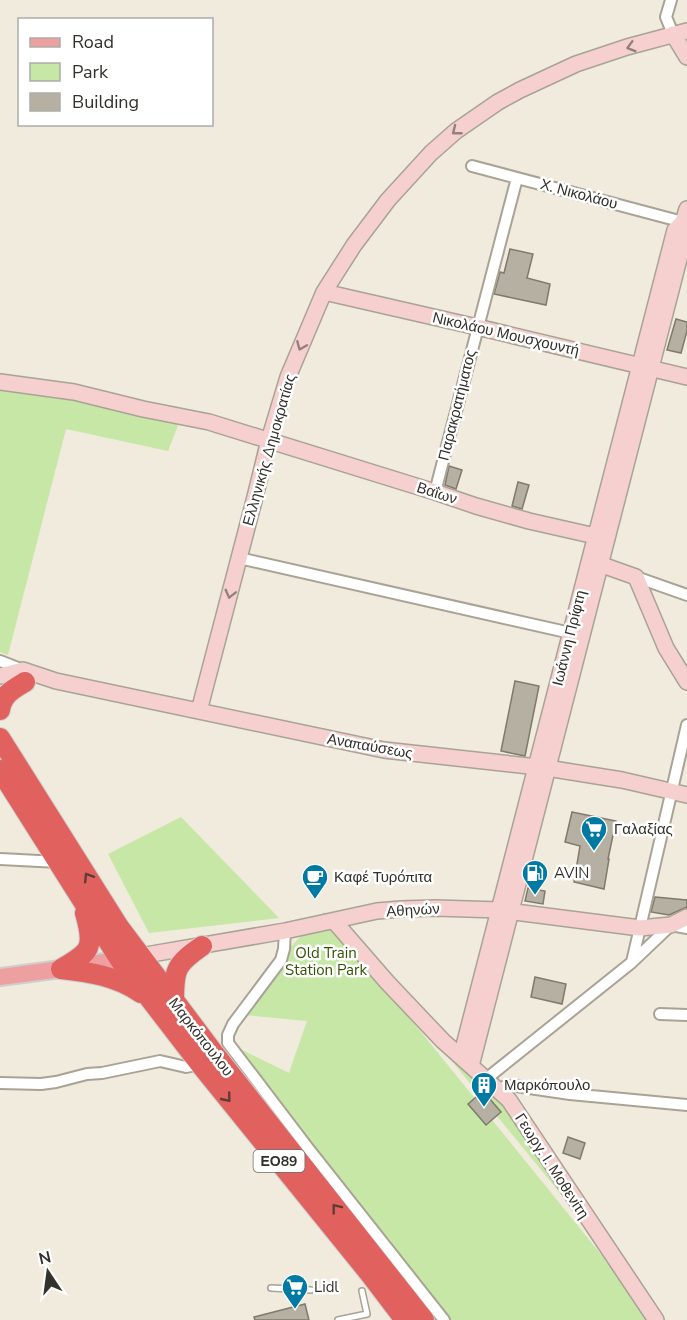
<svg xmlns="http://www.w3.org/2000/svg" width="687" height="1320" font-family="'Nunito Sans',sans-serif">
<rect width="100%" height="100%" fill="#f0ebdc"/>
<path fill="#c6e7a5" d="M0 388 75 398 179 423 168 451 66 429 8 655 0 652Z
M181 817 279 918 149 933 108 854Z
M324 912 654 1320H445L228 1043 289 1073 307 1021 244 1015 282 956Z
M387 982 498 1089 615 1260Z"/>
<path fill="#b5b0a2" stroke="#7f7a6c" stroke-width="1.5" d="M510 249 533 254 527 278 550 284 546 305 494 294 500 272 504 273Z
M676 319 687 322V331L681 353 667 350Z
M449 466 462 470 456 489 445 485Z
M518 482 529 485 522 509 512 506Z
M515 681 539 686 525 756 501 751Z
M572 812 616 821 608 859H609L604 889 574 882 580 846 565 842Z
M528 888 545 891 543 904 525 901Z
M655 897 687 900V907L669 915 651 912Z
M535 977 566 984 562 1004 531 997Z
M483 1091 501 1112 486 1125 468 1104Z
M568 1137 585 1143 580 1159 563 1153Z
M305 1304 309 1320H255L254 1317Z"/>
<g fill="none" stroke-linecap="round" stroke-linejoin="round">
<g stroke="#a8a395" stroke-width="8">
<path id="lane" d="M271 1288 311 1290
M338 1320 367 1314 362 1291"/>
</g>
<g stroke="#a8a395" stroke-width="14">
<path id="street" d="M671 0 666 17 673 34
M472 166 683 222
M435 492 517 178
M239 558 575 634
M636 577 687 595
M0 661 23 670
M0 859 58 862
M285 931 284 949 281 960 233 1024 228 1035V1043L308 1148 444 1320
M632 962 687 725
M660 1014 687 1015
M486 1079 631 963 671 925 687 928
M0 1083 41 1084 56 1082 87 1074 102 1073 160 1061 186 1067 200 1064
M498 1089 507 1086H516L570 1094 687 1105"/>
</g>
<g stroke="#a8a395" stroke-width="18">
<path id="secondary" d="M673 34 687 57
M324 292 477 327 687 377
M0 382 74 392 143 409 209 422 435 492 476 506 529 521 604 538
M591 561 636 577 666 648 687 682
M0 676 23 670 56 681 384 750 547 768 622 780 687 795
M199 711 255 497 269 440 288 377 324 292 354 245 388 200 431 153 456 131 498 102 520 90 576 64 627 47 687 31
M334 921 387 982 443 1041 509 1100 656 1320
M140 956 285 931 377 911 401 909 436 908 499 910 640 928 671 925 687 917
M461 1057 675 230 683 222
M471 1066 686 232 683 222 687 209"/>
</g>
<g stroke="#cececc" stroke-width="20">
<path id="primary" d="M0 977 61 969 130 958"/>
</g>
<g stroke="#cececc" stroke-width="22">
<path id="highway" d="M0 710C2 695 13 689 25 682
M0 738 119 927 213 1052 424 1320
M0 770 120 960 200 1064 370 1274 405 1320
M61 969C89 972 117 976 141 993
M61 969C91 952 95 948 85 913
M174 1000C174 969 176 964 202 946"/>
</g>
<use href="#lane" stroke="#fff" stroke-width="5"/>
<use href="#street" stroke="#fff" stroke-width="10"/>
<use href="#secondary" stroke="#f6d0cf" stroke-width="15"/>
<use href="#primary" stroke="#eda09f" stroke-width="16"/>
<use href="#highway" stroke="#e1615f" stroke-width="20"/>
</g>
<defs><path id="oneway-chevron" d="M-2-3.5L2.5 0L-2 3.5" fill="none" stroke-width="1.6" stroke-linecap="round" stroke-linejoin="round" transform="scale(1.5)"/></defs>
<g stroke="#94807d">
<use href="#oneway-chevron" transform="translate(631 47) rotate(164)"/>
<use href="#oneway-chevron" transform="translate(456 131) rotate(142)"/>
<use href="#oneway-chevron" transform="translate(301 346) rotate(113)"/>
<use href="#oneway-chevron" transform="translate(230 594) rotate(104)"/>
</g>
<g stroke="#5e3d38">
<use href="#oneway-chevron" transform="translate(88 877) rotate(-122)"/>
<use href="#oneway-chevron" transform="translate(227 1098) rotate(51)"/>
<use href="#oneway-chevron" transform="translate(336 1208) rotate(-128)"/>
</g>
<defs>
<g id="supermarket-pin" transform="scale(1.35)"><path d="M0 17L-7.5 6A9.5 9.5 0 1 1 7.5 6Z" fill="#007aa2" stroke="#fff"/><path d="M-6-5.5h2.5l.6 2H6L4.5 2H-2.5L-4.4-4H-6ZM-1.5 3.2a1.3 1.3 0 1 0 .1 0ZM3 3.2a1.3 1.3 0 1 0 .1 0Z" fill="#fff"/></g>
<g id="fuel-pin" transform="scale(1.35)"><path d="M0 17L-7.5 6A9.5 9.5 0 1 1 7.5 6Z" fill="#007aa2" stroke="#fff"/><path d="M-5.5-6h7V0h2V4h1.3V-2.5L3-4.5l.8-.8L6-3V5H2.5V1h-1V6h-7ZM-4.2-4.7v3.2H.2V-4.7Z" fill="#fff"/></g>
<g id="cafe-pin" transform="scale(1.35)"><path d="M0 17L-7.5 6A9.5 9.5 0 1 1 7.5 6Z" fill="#007aa2" stroke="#fff"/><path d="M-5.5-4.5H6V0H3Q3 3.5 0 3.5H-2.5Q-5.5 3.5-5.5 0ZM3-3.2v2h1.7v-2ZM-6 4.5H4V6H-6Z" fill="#fff"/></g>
<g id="building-pin" transform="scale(1.35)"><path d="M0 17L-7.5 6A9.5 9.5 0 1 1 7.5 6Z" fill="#007aa2" stroke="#fff"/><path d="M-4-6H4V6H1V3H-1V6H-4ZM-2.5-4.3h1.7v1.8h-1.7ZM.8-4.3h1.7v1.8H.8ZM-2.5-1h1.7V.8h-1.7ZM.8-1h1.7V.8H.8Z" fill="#fff"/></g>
</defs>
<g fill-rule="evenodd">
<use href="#supermarket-pin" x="594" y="829"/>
<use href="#fuel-pin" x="535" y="873"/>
<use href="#cafe-pin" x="315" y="877"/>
<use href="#building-pin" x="484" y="1085"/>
<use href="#supermarket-pin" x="295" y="1287"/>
</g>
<g text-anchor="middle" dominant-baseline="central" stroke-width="5" stroke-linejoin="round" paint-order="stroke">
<rect fill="#fff" stroke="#706f6b" stroke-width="1.5" x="253.5" y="1150" width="51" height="22" rx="4.5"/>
<g font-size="14" font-weight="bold" fill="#33312b">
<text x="279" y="1161">ΕΟ89</text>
</g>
<g font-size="15" fill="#33312b" stroke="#fff">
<text transform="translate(579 194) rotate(15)">Χ. Νικολάου</text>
<text transform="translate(506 334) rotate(13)">Νικολάου Μουσχουντή</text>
<text transform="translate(457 405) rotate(-76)">Παρακρατήματος</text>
<text transform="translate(269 450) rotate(-74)">Ελληνικής Δημοκρατίας</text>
<text transform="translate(437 493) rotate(18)">Βαΐων</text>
<text transform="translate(569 638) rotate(-76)">Ιωάννη Πρίφτη</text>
<text transform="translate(370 746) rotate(10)">Αναπαύσεως</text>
<text transform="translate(413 910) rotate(-3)">Αθηνών</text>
<text transform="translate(201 1037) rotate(52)">Μαρκόπουλου</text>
<text transform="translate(552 1166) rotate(57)">Γεωργ. Ι. Μοθενίτη</text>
</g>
<g font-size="15" fill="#33312b" stroke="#fff" text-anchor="start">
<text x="614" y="829">Γαλαξίας</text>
<text x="554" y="873">AVIN</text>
<text x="334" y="877">Καφέ Τυρóπιτα</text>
<text x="504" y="1085">Μαρκόπουλο</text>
<text x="314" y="1287">Lidl</text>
</g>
<g font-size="15" fill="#355205" stroke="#fff">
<text x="326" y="953">Old Train<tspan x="326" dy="17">Station Park</tspan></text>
</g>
</g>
<rect x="18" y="18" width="195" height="108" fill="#ffffff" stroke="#adadaa" stroke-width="1.5"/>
<rect x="30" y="38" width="30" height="9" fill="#eda09f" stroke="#adadaa" stroke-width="1.5"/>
<text x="72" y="48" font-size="18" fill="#33312b">Road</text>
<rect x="30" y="63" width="30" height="18" fill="#c6e7a5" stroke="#adadaa" stroke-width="1.5"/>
<text x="72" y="78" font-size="18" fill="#33312b">Park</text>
<rect x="30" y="93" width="30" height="18" fill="#b5b0a2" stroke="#adadaa" stroke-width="1.5"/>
<text x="72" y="108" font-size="18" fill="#33312b">Building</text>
<g transform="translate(48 1272) rotate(347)" stroke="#ffffff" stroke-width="4.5" paint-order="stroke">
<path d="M0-4.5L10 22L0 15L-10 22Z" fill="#33312b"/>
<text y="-9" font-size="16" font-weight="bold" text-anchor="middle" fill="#33312b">N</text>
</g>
</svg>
